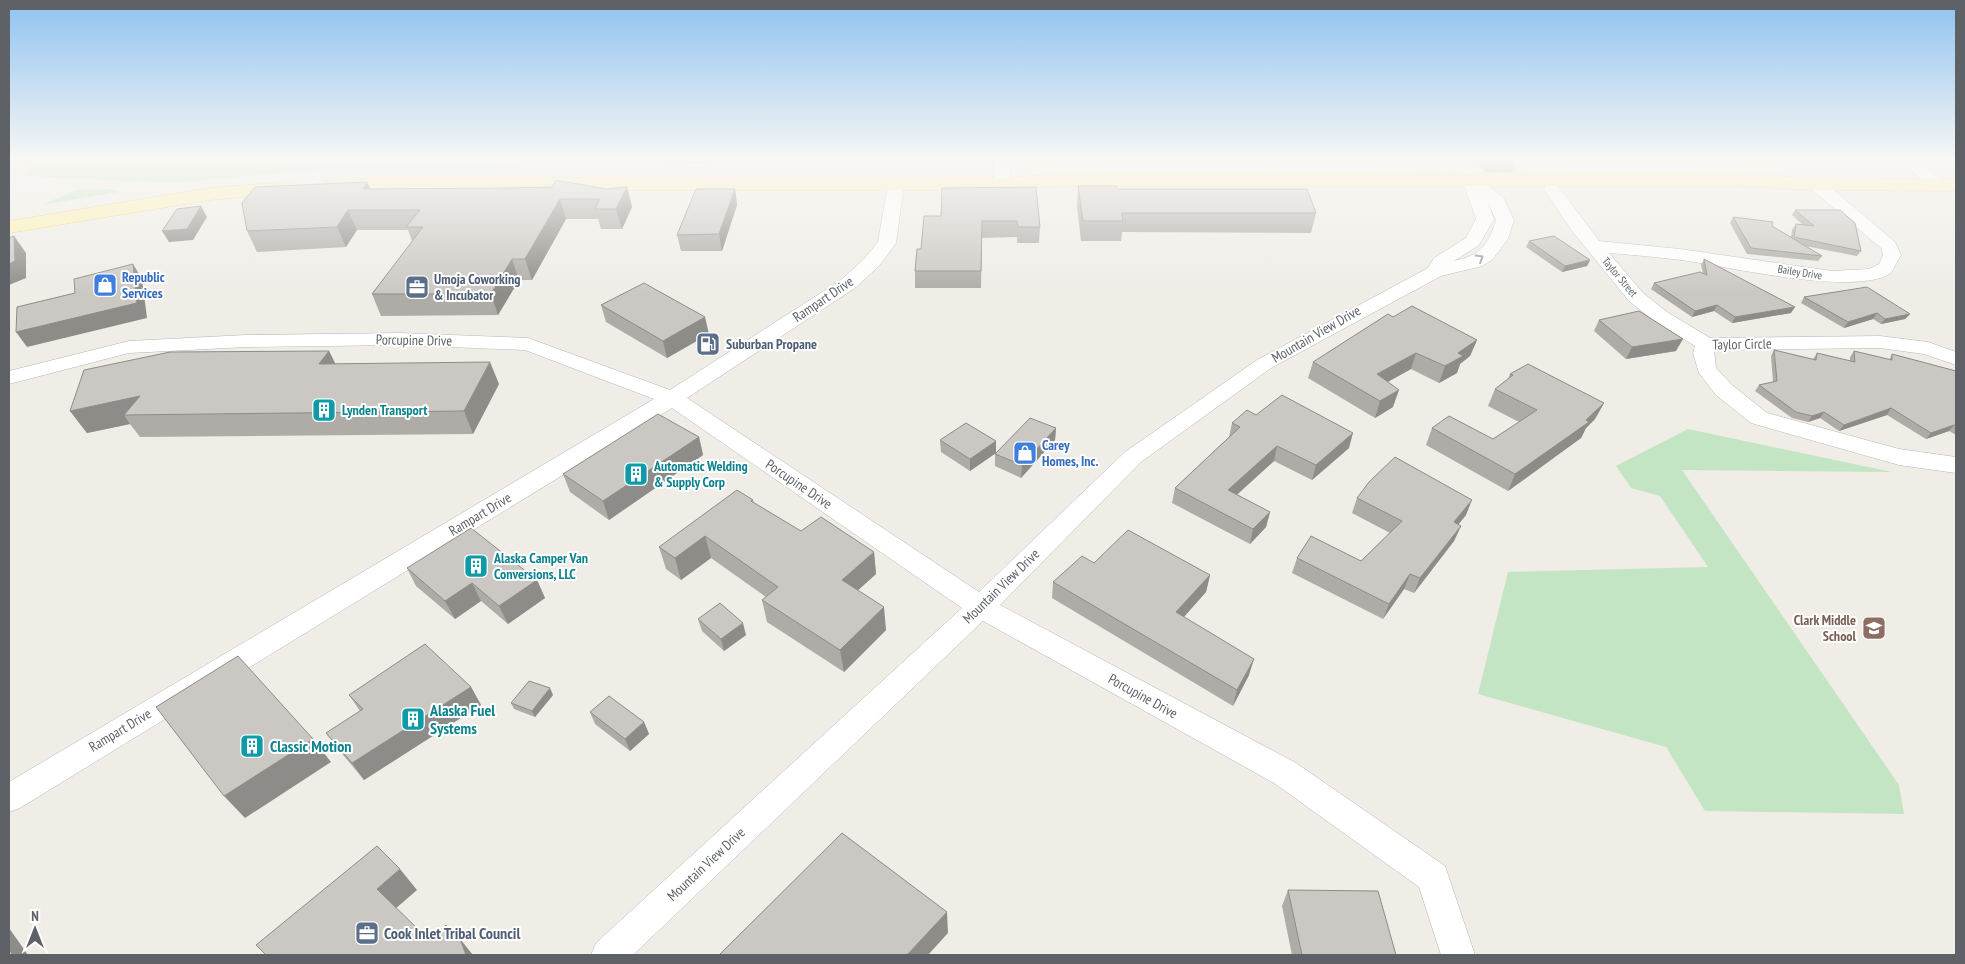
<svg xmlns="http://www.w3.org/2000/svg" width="1965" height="964" font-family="'PT Sans Narrow',sans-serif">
<rect width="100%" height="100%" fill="#efede6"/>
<path fill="#c4e5c4" d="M34 160H504V164L520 166 515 168H338L170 183 24 176Z
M112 189 119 192 42 205 76 190Z
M1688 429 1892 472 1682 470 1899 785 1904 814 1705 811 1666 747 1478 694 1508 572 1708 567 1660 496 1631 488 1616 466Z"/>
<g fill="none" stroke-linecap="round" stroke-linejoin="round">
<g stroke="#b3b6ba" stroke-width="1">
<path id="minor" d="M994 160H1010V184L1008 188H996L994 184Z
M1448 160H1464L1476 176 1503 197 1514 220 1508 239 1492 260 1482 266 1441 276 1271 368 1141 462 1000 605 1296 763 1445 866 1475 955H1441L1419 887 1274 783 983 621 633 955H591L596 943 962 608 672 408 20 808 9 812V782L654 399 525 350 400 345 246 347 129 353 9 384V371L129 341 246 335 400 333 528 338 670 390 841 280 865 258 878 242 888 184 890 180H902L904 184 896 243 879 266 855 288 687 398 979 592 1125 452 1257 360 1428 268 1434 258 1466 238 1476 219 1462 179ZM1487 201 1496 220C1488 246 1481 255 1454 261L1479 245 1494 219Z
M1898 160H1916L1948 185 1946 189H1934Z
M1816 179 1822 180 1895 242 1901 255 1891 273C1856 297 1726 266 1681 260 1657 257 1633 255 1609 253L1643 293 1667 312 1710 338 1880 336 1928 342 1956 352V365L1924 354 1880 348 1714 350 1716 368 1732 385 1767 413 1899 449 1956 457V473L1899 465 1751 423 1716 395 1699 373 1693 353 1695 346 1653 320 1629 301 1573 232 1544 190 1546 186H1558L1599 241 1680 249 1832 271 1869 269 1879 264 1883 255 1881 248 1810 188 1808 184 1810 180Z"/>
</g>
<g stroke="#ecc862" stroke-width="1">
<path id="major" d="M1495 173 1733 174 1816 178 1956 179V191L1816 190 1733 186H1067L1002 190H375L330 192 323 190 320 186 323 182 330 180 375 178H1002L1067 174Z
M289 182 296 184 299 188 296 192 210 200 9 233V221L210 188Z"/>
</g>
<use href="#minor" fill="#fff" fill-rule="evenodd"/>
<use href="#major" fill="#fcf1ae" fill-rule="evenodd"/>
</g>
<path fill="#afaca8" d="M667 160H708L706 164 667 163Z
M1476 160H1516L1512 172H1485Z
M1078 186 1117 189 1316 213 1311 233 1122 232 1121 241H1081L1077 206Z
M627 187 632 207 622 229H601L598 219H566L532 280H519L498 315 381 316 372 294 412 241 408 230H357L346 247 257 252 247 231 370 189H606Z
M942 188 1040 227 1039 243H1017V237L982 238 981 288H915V271L921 249 941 216Z
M735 189 737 205 722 251H681L677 235Z
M1795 210 1861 251 1857 256 1805 246 1822 256 1818 261 1747 254 1730 223 1733 217 1772 226 1791 237 1792 230 1796 224 1803 225 1792 215Z
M1529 241 1590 260 1587 266 1562 272 1526 247Z
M1704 259 1791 313 1732 323 1714 311 1692 317 1651 289 1654 283 1703 273 1701 265Z
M1804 297 1910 314 1905 319 1881 324 1873 319 1844 328 1801 303Z
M601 305 709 334 667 358 606 322Z
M1393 317 1477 340 1470 356 1460 364 1457 373 1439 383 1411 369 1388 382 1393 407 1375 418 1308 378 1313 362Z
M1599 320 1676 351 1626 359 1594 331Z
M1774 350 1813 359 1817 353 1850 361V357L1854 351 1889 360 1892 354 1956 371V435L1949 431 1926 439 1887 415 1839 431 1820 418 1808 422 1792 418 1755 391 1759 385 1773 382 1771 356Z
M329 351 335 364 499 384 473 434 140 437 130 424 87 433 70 411Z
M1510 374 1604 403 1595 419 1586 428 1581 438 1508 491 1426 445 1432 428 1493 439 1519 422 1488 406 1495 389 1508 379Z
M1256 415 1349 448 1312 480 1274 461 1237 495 1270 512 1266 527 1250 544 1172 503 1175 488 1229 437 1232 423Z
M1056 428 1055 440 1021 478 995 466V454Z
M699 437 703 455 609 520 570 492 563 474Z
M940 440 996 453 970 471 941 452Z
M1357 498 1466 515 1458 525 1461 526 1454 541 1414 593 1404 589 1383 619 1292 573 1297 558 1361 561 1390 533 1352 513Z
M753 500 754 503 801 531 874 552 876 574 858 590 886 630 844 672 767 622 762 600 766 597 711 558 681 580 666 569 659 547Z
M1094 563 1210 575 1206 592 1184 617 1249 675 1233 706 1052 598 1053 582Z
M407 568 537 580 545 598 508 624 481 601 455 619 416 586Z
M698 619 746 635 724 651 702 631Z
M471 687 481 705 364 780 339 750 326 733 360 711 349 695Z
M553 695 535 717 514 709 511 703Z
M590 712 644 722 649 734 630 751 595 724Z
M1288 890 1396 955H1292L1282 906Z"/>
<path fill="#8e8c88" d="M367 182 376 202 363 189Z
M627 187 632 207 622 229 616 209Z
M735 189 737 205 722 251 719 234Z
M560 199 566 219 532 280 525 259Z
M201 206 207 217 193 240 169 242 162 231Z
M348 210 357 230 346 247 337 227Z
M14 236 26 253V278L9 285V264Z
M512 259 519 280 498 315 491 294Z
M1590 260 1587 266 1562 272 1565 266Z
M133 264 142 279 147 318 27 347 16 332Z
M1717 305 1714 311 1692 317 1695 311Z
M1795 307 1791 313 1732 323 1735 317Z
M1877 313 1873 319 1844 328 1848 322Z
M1910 314 1905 319 1881 324 1885 319Z
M705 317 709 334 667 358 663 341Z
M1683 339 1676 351 1626 359 1632 347Z
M1477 340 1470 356 1460 364 1457 373 1439 383 1445 366 1458 353Z
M329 351 340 373 319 364Z
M1416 353 1411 369 1371 391 1377 374Z
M490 362 499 384 473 434 464 411Z
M1399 390 1393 407 1375 418 1380 401Z
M140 396 124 415 130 424 87 433 70 411Z
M1604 403 1595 419 1586 428 1581 438 1508 491 1515 474 1586 420Z
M1891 408 1887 415 1839 431 1844 425Z
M1824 412 1820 418 1808 422 1812 416Z
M1954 425 1949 431 1926 439 1931 433Z
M1056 428 1055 440 1021 478 1022 465Z
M1353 433 1349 448 1312 480 1316 465Z
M699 437 703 455 609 520 603 501Z
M996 441V453L970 471V459Z
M1277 446 1274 461 1225 505 1228 490Z
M1472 500 1466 515 1447 538 1454 522Z
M1270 512 1266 527 1250 544 1253 529Z
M1461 526 1454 541 1414 593 1420 578Z
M705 536 711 558 681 580 675 558Z
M874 552 876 574 845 602 842 580Z
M1410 574 1404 589 1383 619 1389 604Z
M1210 575 1206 592 1173 629 1176 612Z
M537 580 545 598 508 624 499 606Z
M472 583 481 601 455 619 445 601Z
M884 607 886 630 844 672 840 650Z
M743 623 746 635 724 651 721 639Z
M1254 659 1249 675 1233 706 1237 690Z
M471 687 481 705 364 780 352 763Z
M550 688 553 695 535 717 532 711Z
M644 722 649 734 630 751 625 739Z
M313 739 331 762 245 818 224 796Z
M400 869 417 890 394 910 377 889Z
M947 912 948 933 928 955H907Z
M9 928 28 955H13L9 950Z
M460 939 473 955H466Z"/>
<path fill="#cbc8c3" stroke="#8e8c88" d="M556 180 606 189 627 187 616 209H595L600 199H560L525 259H512L491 294H372L423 227H406L420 210H348L337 227 247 231 242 203 255 187 367 182 363 189 508 188 552 187Z
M1078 186H1116L1117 189H1307L1316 213H1122L1123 221H1083Z
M1036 187 1040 227H1018L1017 221H982L981 271H915L917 249H921L924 216H941L942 188Z
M696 189H735L719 234 677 235Z
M201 206 187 229 162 231 177 209Z
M1795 210H1840L1855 223 1861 251 1794 237 1796 224 1814 226Z
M1733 217 1773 222 1772 226 1822 256 1751 248Z
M14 236 15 261 9 264V238Z
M1554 236 1590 260 1565 266 1529 241Z
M1704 259 1795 307 1735 317 1717 305 1695 311 1654 283 1700 272 1707 275Z
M133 264 137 303 16 332 17 307 75 293 74 279Z
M644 283 705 317 663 341 601 305Z
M1867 287 1910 314 1885 319 1877 313 1848 322 1804 297Z
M1412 306 1477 340 1458 353 1463 356 1445 366 1416 353 1377 374 1399 390 1380 401 1313 362 1388 314 1393 317Z
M1639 311 1683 339 1632 347 1599 320Z
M1774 350 1816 360 1817 353 1855 362 1854 351 1892 360V354L1956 371V426L1954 425 1931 433 1891 408 1844 425 1824 412 1812 416 1796 412 1759 385 1777 381Z
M329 351 319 364 490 362 464 411 124 415 140 396 70 411 84 370 170 352Z
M1528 364 1604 403 1586 420 1589 422 1515 474 1432 428 1449 416 1493 439 1537 410 1495 389 1513 375 1510 374Z
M1282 395 1353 433 1316 465 1277 446 1228 490 1270 512 1253 529 1175 488 1240 427 1232 423 1247 410 1256 415Z
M658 414 699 437 603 501 563 474Z
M1030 418 1056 428 1022 465 995 454Z
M966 423 996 441 970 459 940 440Z
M1395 457 1472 500 1454 522 1461 526 1420 578 1410 574 1389 604 1297 558 1311 536 1361 561 1402 521 1357 498 1369 482Z
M737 490 753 500 751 501 801 531 821 517 874 552 842 580 884 607 840 650 762 600 778 587 705 536 675 558 659 547Z
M471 528 537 580 499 606 472 583 445 601 407 568Z
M1128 530 1210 575 1176 612 1254 659 1237 690 1053 582 1082 556 1094 563Z
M720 603 743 623 721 639 698 619Z
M425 644 471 687 352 763 326 733 363 709 349 695Z
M238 656 313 739 224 796 156 707Z
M529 681 550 688 532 711 511 703Z
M609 696 644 722 625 739 590 712Z
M842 833 947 912 907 955H719Z
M377 846 400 869 377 889 429 940 446 925 460 939 466 955H266L256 945Z
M1288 890 1378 891 1396 955H1302Z
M9 950 13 955H9Z"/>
<defs><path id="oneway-chevron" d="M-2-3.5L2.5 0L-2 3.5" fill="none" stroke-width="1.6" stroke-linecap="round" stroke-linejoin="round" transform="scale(1.25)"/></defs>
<use stroke="#9ea0a3" href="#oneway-chevron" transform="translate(1480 258) rotate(-31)"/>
<linearGradient id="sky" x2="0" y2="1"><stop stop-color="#8fc2f0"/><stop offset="0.54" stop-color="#f8f7f4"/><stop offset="1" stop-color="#f8f7f4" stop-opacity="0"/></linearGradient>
<rect width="1965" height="295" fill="url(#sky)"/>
<defs>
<g id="shop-square" transform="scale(1.25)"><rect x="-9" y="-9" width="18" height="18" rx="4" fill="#3f7fe0" stroke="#fff"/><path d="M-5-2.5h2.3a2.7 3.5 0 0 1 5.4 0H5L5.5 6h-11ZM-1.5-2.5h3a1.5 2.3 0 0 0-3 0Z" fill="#fff"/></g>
<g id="office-square" transform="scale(1.25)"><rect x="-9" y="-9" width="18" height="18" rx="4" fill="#5c6f8a" stroke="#fff"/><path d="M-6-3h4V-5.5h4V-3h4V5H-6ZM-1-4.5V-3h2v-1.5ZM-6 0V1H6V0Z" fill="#fff"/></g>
<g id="fuel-square" transform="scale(1.25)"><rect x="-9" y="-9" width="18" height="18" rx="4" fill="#5c6f8a" stroke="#fff"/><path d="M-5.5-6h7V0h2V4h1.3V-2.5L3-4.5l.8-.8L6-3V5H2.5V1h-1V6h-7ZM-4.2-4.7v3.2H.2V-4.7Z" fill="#fff"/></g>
<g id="building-square" transform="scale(1.25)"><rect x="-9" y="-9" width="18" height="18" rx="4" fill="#0f9aa8" stroke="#fff"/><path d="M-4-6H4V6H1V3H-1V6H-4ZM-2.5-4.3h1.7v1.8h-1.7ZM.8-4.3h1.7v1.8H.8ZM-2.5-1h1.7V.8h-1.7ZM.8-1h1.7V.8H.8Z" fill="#fff"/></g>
<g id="school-square" transform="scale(1.25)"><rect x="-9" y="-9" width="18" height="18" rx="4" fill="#8d6e63" stroke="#fff"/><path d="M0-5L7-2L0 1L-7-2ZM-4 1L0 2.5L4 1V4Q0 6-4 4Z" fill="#fff"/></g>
</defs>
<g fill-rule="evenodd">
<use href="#shop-square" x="105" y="285"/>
<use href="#office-square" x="417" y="287"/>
<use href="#fuel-square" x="708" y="344"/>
<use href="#building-square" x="324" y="410"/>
<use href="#shop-square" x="1025" y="453"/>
<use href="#building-square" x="636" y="474"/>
<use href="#building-square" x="476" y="566"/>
<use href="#school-square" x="1874" y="628"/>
<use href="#building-square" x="413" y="719"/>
<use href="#building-square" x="252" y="746"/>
<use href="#office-square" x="367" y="933"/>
</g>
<g text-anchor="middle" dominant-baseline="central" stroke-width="4" stroke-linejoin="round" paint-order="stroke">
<g font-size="11" fill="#5e6166" stroke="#fff">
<text transform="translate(1800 272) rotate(9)">Bailey Drive</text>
<text transform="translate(1620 277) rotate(50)">Taylor Street</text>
</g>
<g font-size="14" font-weight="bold" fill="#366cbe" stroke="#fff" text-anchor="start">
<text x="122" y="277">Republic<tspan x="122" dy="16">Services</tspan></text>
<text x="1042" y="445">Carey<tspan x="1042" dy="16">Homes, Inc.</tspan></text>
</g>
<g font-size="14" font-weight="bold" fill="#4e5e75" stroke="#fff" text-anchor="start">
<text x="434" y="279">Umoja Coworking<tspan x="434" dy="16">&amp; Incubator</tspan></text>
<text x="726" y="344">Suburban Propane</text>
</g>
<g font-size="14" fill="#5e6166" stroke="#fff">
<text transform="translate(823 299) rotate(-34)">Rampart Drive</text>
<text transform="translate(1316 334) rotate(-30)">Mountain View Drive</text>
<text transform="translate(414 340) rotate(1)">Porcupine Drive</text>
<text transform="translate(1742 344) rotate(-1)">Taylor Circle</text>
<text transform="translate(799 484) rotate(34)">Porcupine Drive</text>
<text transform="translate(480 514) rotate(-31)">Rampart Drive</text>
<text transform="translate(1001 586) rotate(-44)">Mountain View Drive</text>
<text transform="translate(1143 696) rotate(29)">Porcupine Drive</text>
<text transform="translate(120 730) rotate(-31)">Rampart Drive</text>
<text transform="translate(706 864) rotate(-43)">Mountain View Drive</text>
</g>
<g font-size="14" font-weight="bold" fill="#0d838f" stroke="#fff" text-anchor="start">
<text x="342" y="410">Lynden Transport</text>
<text x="654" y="466">Automatic Welding<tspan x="654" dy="16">&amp; Supply Corp</tspan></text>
<text x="494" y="558">Alaska Camper Van<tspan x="494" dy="16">Conversions, LLC</tspan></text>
</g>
<g font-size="14" font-weight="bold" fill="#785e54" stroke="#fff" text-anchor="end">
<text x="1856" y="620">Clark Middle<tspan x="1856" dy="16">School</tspan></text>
</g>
<g font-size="16" font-weight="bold" fill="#0d838f" stroke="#fff" text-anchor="start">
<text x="430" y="710">Alaska Fuel<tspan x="430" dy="18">Systems</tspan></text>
<text x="270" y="746">Classic Motion</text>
</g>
<g font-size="16" font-weight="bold" fill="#4e5e75" stroke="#fff" text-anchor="start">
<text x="384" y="933">Cook Inlet Tribal Council</text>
</g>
</g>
<rect width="1965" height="964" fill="none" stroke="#5e6166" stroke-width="20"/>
<g transform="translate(35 929)" stroke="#ffffff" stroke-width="4" paint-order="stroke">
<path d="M0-4L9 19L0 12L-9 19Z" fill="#5e6166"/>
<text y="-8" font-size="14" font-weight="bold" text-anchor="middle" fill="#5e6166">N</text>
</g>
</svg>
